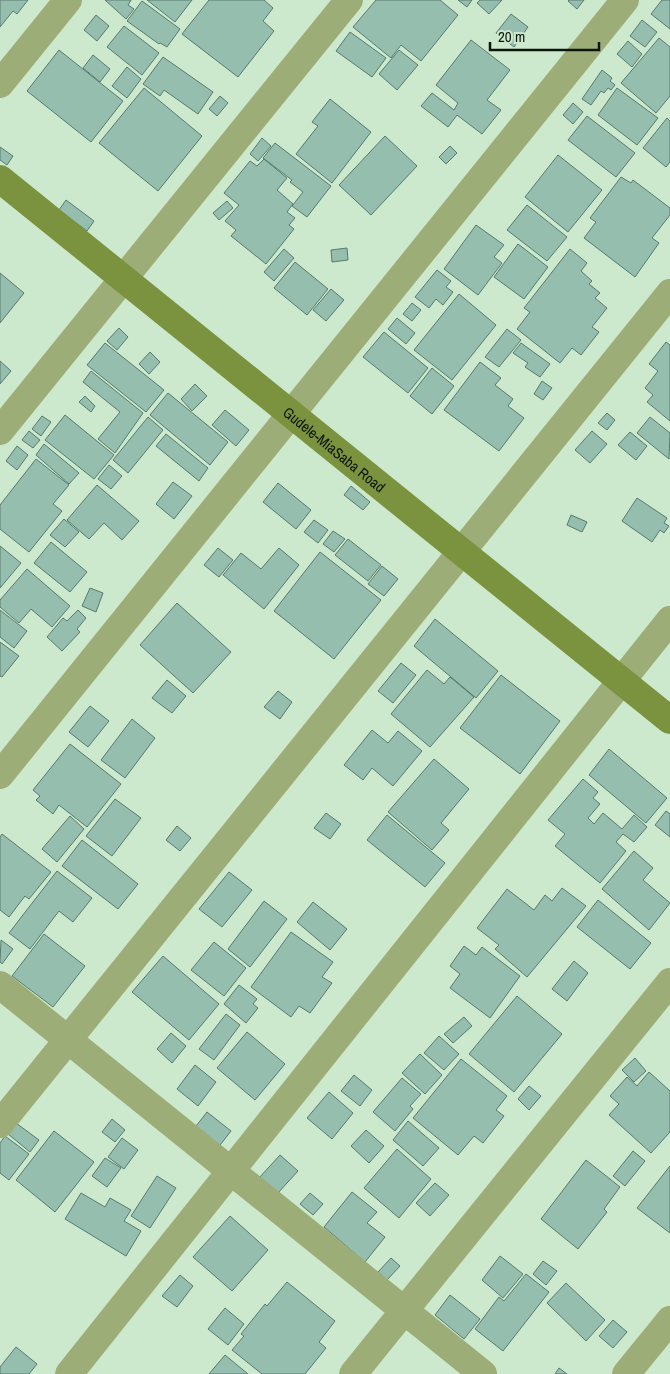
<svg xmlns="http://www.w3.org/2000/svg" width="670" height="1374" font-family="'Archivo Narrow',sans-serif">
<rect width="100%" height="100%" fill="#cce9cd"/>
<path fill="#96beaf" stroke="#557b6d" d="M0 0H28L17 14 13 11 0 27Z
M105 0H131L128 5 134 9 126 19Z
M147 0H192L175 22Z
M209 0H264L273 8 263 21 274 31 238 77 182 34Z
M376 0H440L458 15 421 61 401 45 391 58 353 27Z
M458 0H472L467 7Z
M480 0H502L489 14 477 3Z
M569 0H584L577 9 568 1Z
M662 0H670V29L651 14Z
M142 1 180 29 167 47 160 43 159 44 127 21Z
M511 14 528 27 514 47 496 33Z
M96 15 109 26 97 41 84 30Z
M642 20 657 32 645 47 630 36Z
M124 26 159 53 142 75 107 47Z
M350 32 386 58 372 77 336 51Z
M659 38 670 47V96L656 113 621 83Z
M471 40 510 70 487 100 501 110 482 134 457 115 448 127 421 106 432 93 454 110 458 103 436 85Z
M628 41 642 54 632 67 617 54Z
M59 50 123 101 91 142 27 91Z
M399 50 418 65 397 90 379 74Z
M93 55 110 69 100 82 83 68Z
M163 57 213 92 198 114 164 90 160 96 143 84Z
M127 67 141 79 127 98 112 86Z
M602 70 612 78 610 81 615 85 611 90 608 88 604 93 601 91 591 105 582 99Z
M144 88 202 136 158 191 99 143Z
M617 88 658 118 637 145 598 115Z
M220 96 228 103 217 116 209 109Z
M330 99 371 132 332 183 296 154 318 126 312 122Z
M573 103 583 112 573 124 563 115Z
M587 116 635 153 616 177 568 140Z
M667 118 670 121V162L666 167 643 148Z
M385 136 417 166 371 215 339 185Z
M262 138 271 146 258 161 250 154Z
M275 143 331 186 307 217 292 206 303 192 290 182 292 180 263 158Z
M450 146 457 153 446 164 439 157Z
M0 147 13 156 7 165 0 160Z
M558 155 602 190 568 232 525 197Z
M264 159 287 178 277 190 293 204 287 212 295 218 289 225 294 229 266 264 231 236 236 230 225 221 239 205 224 193 250 161 257 166Z
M621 177 631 183 633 180 670 208V215L652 238 659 243 635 277 584 238 596 222 590 218Z
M66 200 94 221 87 231 59 210Z
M227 201 233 208 219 220 213 213Z
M527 205 567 237 547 261 507 230Z
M476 225 504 245 494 257 502 263 478 295 444 269Z
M518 244 548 267 524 299 494 277Z
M347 248 348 260 332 262 331 250Z
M284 249 294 258 274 281 264 272Z
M570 249 587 263 581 271 592 281 589 284 600 293 595 298 607 308 592 327 599 332 581 355 572 348 560 363 517 329 530 312 524 308Z
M295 262 328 289 307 315 274 288Z
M437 270 451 281 446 287 453 292 443 305 436 299 429 308 415 297Z
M0 273 24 293 0 323Z
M331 289 344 300 326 321 313 310Z
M459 294 496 325 452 380 414 350Z
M412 303 421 310 412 321 403 314Z
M397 318 415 333 406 344 388 329Z
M119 328 128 337 117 350 107 341Z
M507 329 521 340 499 367 485 357Z
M384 332 428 368 408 393 363 357Z
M666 342 670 345V421L647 402 653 395 645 388 658 371 649 364Z
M105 343 164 390 146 412 87 365Z
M521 343 550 364 540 377 525 367 528 363 513 353Z
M150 352 160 362 149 374 139 364Z
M0 361 11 371 0 384Z
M480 362 501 378 495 385 513 399 508 406 524 418 499 451 444 410Z
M432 368 454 386 432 414 410 396Z
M91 371 143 413 115 453 98 439 120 412 83 382Z
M542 381 552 388 543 400 534 394Z
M195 384 207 396 192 411 181 399Z
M168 393 228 442 210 465 150 415Z
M85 396 95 406 91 412 79 402Z
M225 410 249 430 236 446 212 425Z
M607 413 615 420 607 430 598 423Z
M65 415 114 455 94 479 45 440Z
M42 416 51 422 41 436 32 429Z
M148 417 163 430 128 473 113 460Z
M650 417 670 433 669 459 637 433Z
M29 431 40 440 33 448 22 440Z
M592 431 607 444 590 463 575 450Z
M630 432 647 446 636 460 618 445Z
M166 434 208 468 199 481 156 446Z
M44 444 79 473 69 484 36 455Z
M17 446 28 455 17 470 6 461Z
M36 459 69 485 53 504 62 511 29 552 0 529V505Z
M109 465 122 476 111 489 98 479Z
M173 482 192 496 174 519 156 504Z
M278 483 311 510 296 529 263 502Z
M97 485 139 521 122 540 104 523 89 539 67 520Z
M351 486 370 502 363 510 344 495Z
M637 498 667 518 664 523 669 526 664 533 660 530 652 542 622 521Z
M571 515 587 522 582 532 567 525Z
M64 519 79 532 65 547 50 535Z
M314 520 328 530 318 543 304 532Z
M333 531 345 539 334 552 323 544Z
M348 539 381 565 368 581 335 555Z
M51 542 87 572 70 592 34 563Z
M0 546 21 563 0 588Z
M218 548 233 560 219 577 204 565Z
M279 548 299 565 264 609 223 575 241 553 261 569Z
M320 552 381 600 334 659 274 611Z
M382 566 398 579 384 596 368 584Z
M27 569 70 606 52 627 31 609 19 623 0 607V600Z
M90 588 103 593 96 612 82 606Z
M177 603 231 652 193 693 140 645Z
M0 610 27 631 14 648 0 637Z
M78 610 86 618 77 629 80 632 62 651 47 637 63 618 67 621Z
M435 619 498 671 476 698 414 646Z
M0 642 19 656 2 677 0 676Z
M401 663 416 675 393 703 378 691Z
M427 670 444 684 450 677 474 697 430 747 391 714Z
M501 675 560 721 520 774 460 728Z
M167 680 186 696 172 713 152 698Z
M278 691 292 702 280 719 264 707Z
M90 706 109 721 88 747 69 732Z
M132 719 155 738 125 778 101 760Z
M372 730 388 743 398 731 422 751 393 786 372 768 363 780 344 765Z
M70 744 121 784 87 827 59 805 53 814 36 800 40 796 33 790Z
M609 749 667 798 646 823 589 775Z
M434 759 469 789 441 823 449 830 432 850 388 812Z
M583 779 598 792 593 798 600 804 588 818 594 824 603 813 622 829 634 815 647 827 634 842 623 834 616 842 626 851 600 883 555 846 565 834 548 820Z
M115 799 141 818 112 856 86 836Z
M666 811 670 814V837L655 825Z
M326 813 341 824 330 839 314 828Z
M387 815 445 863 425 887 367 840Z
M70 816 84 829 57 862 42 849Z
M177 826 191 838 180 851 166 840Z
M2 834 51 872 29 899 25 896 9 917 0 910V837Z
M82 840 138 884 118 909 62 866Z
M634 851 653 868 643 880 670 903 649 930 602 889Z
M57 871 92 898 73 922 59 911 30 949 9 933Z
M229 872 252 890 222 927 199 909Z
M562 888 586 906 527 977 495 949 499 945 477 928 507 889 534 910 545 895 552 901Z
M598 900 651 943 630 969 577 927Z
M264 901 287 919 250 967 228 949Z
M313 902 347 929 330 950 297 922Z
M291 932 333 962 322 977 332 983 310 1013 299 1006 291 1017 251 987Z
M44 934 85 966 53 1007 12 976Z
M1 940 13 949 2 964 0 962Z
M214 942 246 968 224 996 191 970Z
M464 946 476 955 482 947 520 976 490 1018 450 988 460 974 450 966Z
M163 956 219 1004 189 1040 132 992Z
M574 961 588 973 567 1001 552 989Z
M239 985 257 999 253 1004 258 1008 246 1023 224 1004Z
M517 996 562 1034 514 1092 469 1054Z
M226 1014 240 1025 214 1060 199 1049Z
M464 1017 472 1026 453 1043 444 1034Z
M247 1032 285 1064 255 1100 217 1068Z
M171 1033 186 1046 172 1063 157 1049Z
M439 1036 459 1054 444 1070 424 1053Z
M420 1054 442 1075 425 1094 402 1073Z
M635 1058 646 1071 634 1082 622 1070Z
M461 1059 507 1096 496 1110 504 1116 483 1143 474 1136 458 1155 413 1118Z
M195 1065 216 1082 198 1106 177 1089Z
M649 1072 670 1091V1132L651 1153 609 1115 619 1104 610 1096 627 1077 637 1086Z
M354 1075 372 1090 360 1106 341 1091Z
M402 1078 421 1094 410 1106 413 1109 395 1131 373 1112Z
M529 1086 541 1096 529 1110 518 1099Z
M329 1092 353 1113 332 1139 307 1118Z
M207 1112 231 1131 217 1149 193 1130Z
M112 1119 125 1130 115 1142 102 1132Z
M408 1121 439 1148 423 1166 393 1140Z
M16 1123 39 1140 30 1152 8 1134Z
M366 1130 384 1146 369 1163 351 1146Z
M54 1131 94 1162 55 1212 16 1180Z
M5 1136 29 1154 9 1180 0 1173V1143Z
M122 1138 138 1150 124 1169 108 1157Z
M397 1149 431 1179 399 1218 364 1188Z
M633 1151 645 1161 625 1186 613 1176Z
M280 1155 298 1171 277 1194 259 1178Z
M105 1158 121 1168 107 1187 92 1176Z
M586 1160 620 1187 604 1209 607 1212 578 1249 541 1219Z
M670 1166V1233L637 1208Z
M157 1176 176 1188 150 1228 131 1216Z
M435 1183 449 1195 430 1216 416 1203Z
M352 1192 377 1212 367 1223 385 1237 365 1262 324 1227Z
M81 1193 105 1207 110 1198 131 1210 124 1221 141 1231 126 1256 65 1219Z
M310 1193 323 1204 313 1215 300 1204Z
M230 1216 268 1250 232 1291 193 1257Z
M500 1256 523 1274 503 1298 482 1280Z
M391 1258 400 1266 387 1280 378 1272Z
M543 1261 557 1271 546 1285 533 1274Z
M526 1274 549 1292 503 1351 475 1329 499 1297 504 1301Z
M180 1275 193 1286 177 1307 162 1296Z
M287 1282 335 1321 319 1342 326 1348 305 1374H262L232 1350 244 1336 241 1334 265 1304 267 1306Z
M566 1283 605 1320 586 1341 547 1303Z
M450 1295 480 1319 464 1339 435 1315Z
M225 1308 244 1324 228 1345 208 1329Z
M613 1320 627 1332 613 1348 599 1336Z
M16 1347 37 1364 29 1374H0V1367Z
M225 1355 248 1374H209Z
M559 1368 567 1374H555Z"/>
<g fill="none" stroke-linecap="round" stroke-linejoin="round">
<path stroke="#9cad77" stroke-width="28" d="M0 84 68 0
M0 431 349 0
M0 775 625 0
M0 985 483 1374
M0 1124 670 293
M69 1374 670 620
M353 1374 670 982
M626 1374 670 1320"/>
<path stroke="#7b933e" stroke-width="28" id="s1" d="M0 179 670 720"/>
</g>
<g text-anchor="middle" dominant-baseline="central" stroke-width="4.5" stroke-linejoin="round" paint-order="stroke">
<g font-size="15" fill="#0c160d" stroke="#cce9cd">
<text stroke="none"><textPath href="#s1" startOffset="430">Gudele-MiaSaba Road</textPath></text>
</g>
</g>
<path d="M490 42v8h109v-8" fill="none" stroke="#0c160d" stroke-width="2.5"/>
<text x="498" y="42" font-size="15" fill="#0c160d" stroke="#cce9cd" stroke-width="4" paint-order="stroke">20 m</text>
</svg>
